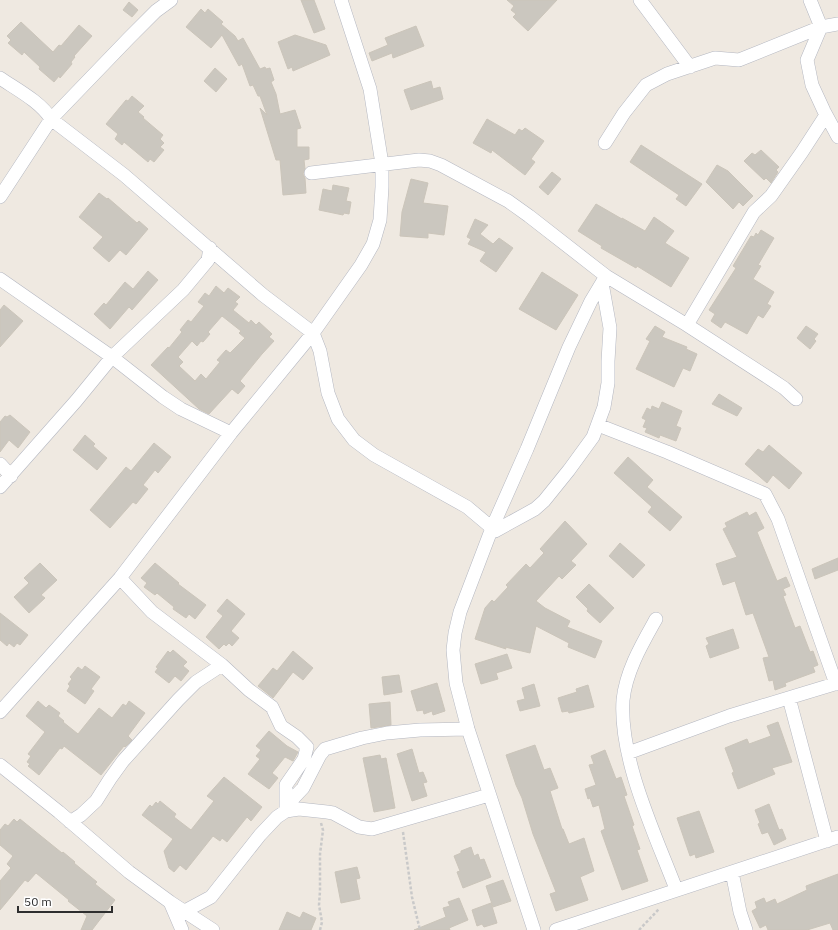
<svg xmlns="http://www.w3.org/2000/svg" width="838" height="930" font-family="'IBM Plex Sans',sans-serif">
<rect width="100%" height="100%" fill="#efe9e1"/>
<path fill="#cbc7bf" stroke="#cbc5ba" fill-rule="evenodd" d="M301 0H314L325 29 314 33Z
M507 0H557L528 31 513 17 516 14 511 10 514 6Z
M129 2 138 10 132 17 123 10Z
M201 9 205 13 208 9 223 22 221 24 235 36 238 41 243 38 260 69 265 67 266 69 270 68 274 80 271 82 276 94 280 114 295 110 301 128 297 129V147H309V159L304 160 305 169 303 174 305 178 306 193 283 195 280 160H276L260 108 267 115 260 96H258L253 85 250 86 242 64 239 66 222 35 211 48 186 27Z
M21 22 53 52 59 45 61 46 79 25 92 36 74 56 75 57 71 62 72 64 60 78 59 76 54 82 39 69 40 67 24 52 22 55 8 43 11 40 7 36Z
M416 26 424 46 393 58 392 53 372 61 369 53 388 45 385 38Z
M295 35 326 45 330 55 293 71 292 67 288 69 278 42Z
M215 68 227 79 216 92 204 81Z
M431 81 433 89 440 87 443 99 411 110 404 90Z
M132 96 144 106 138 112 144 117 143 118 163 135 160 139 164 143 160 147 164 150 154 162 150 159 148 162 124 142 122 145 115 139 118 134 106 124 126 100 128 101Z
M487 119 515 135 519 129 522 131 525 128 544 141 531 159 535 162 525 175 492 150 491 153 473 143Z
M641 145 702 184 686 206 676 199 679 195 630 162Z
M761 150 779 167 776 170 778 172 771 183 766 178 764 180 744 161 752 153 755 155Z
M717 165 728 171 753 196 743 206 739 202 733 209 706 182Z
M552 172 561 179 548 195 539 187Z
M411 179 428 183 423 203 448 206 444 235 428 233V238L400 236 402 212Z
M333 185 349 188 346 201 351 202 349 214 344 213 343 215 319 210 323 189 332 191Z
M99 193 107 199 108 198 137 223 139 221 148 229 126 255 120 250 109 262 93 248 103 237 79 217Z
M596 204 622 219V218L645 231 654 217 674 231 665 243 689 258 671 287 637 266 636 268 601 248 602 246 578 231Z
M475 219 488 225 480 234 493 244 499 238 513 248 496 272 480 261 486 252 468 244 471 239 467 237Z
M761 230 774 238 758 265 761 266 753 279 774 292 767 304 771 306 763 318 758 315 747 334 725 322 721 328 711 321 715 314 709 310 736 268 733 266 751 236 754 237 756 233 758 235Z
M148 271 158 280 132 310 129 307 110 329 94 314 104 303 106 305 125 282 133 289Z
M542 272 578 295 556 330 519 309Z
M216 286 224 293 228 288 240 297 235 302 238 304 233 310 249 323 251 320 256 325 259 322 272 334 269 337 274 341 262 354 240 381 245 386 238 394 232 389 209 414 199 409 151 365 168 347 169 348 182 332 180 330 188 320 191 322 204 306 198 302 205 293 209 296ZM222 316 241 331 239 333 245 338 230 353 226 350 217 360 220 362 206 379 201 374 195 381 179 366 183 362 178 357 192 341 197 346 201 341 203 342 210 334 208 332Z
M4 305 23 321 0 347V310Z
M655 326 665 332 662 337 687 347 686 349 697 354 690 371 683 368 674 387 636 369 650 341 646 339Z
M806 326 818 334 814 339 816 341 810 349 797 338Z
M719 394 742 408 737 416 712 404Z
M662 402 682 411 676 426 681 428 676 441 660 435 659 438 645 432 647 428 643 427 646 420 642 418 647 408 651 410 652 406 659 409Z
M10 415 30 432 18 448 9 440 0 452V422L5 416 7 417Z
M85 435 95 444 93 446 107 458 97 470 73 450Z
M154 443 171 457 158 473 155 470 143 485 148 489 136 504 133 502 110 528 90 510 126 467 131 471Z
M769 445 802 473 789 489 773 475 767 483 745 464 758 449 763 452Z
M628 457 653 480 647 487 682 517 670 531 648 512 652 507 614 473Z
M747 512 749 516 756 512 764 528 757 532 777 581 786 577 790 586 783 589 786 595 783 596 795 628 800 626 810 652 813 651 818 665 813 667 815 672 785 683 786 686 775 690 773 680 769 681 763 658 769 657 753 613 746 615 735 581 723 585 716 564 737 557 723 529 727 527 725 523Z
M565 521 587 544 571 561 576 565 562 579 559 576 536 601 545 608 570 621 567 627 602 641 595 658 568 647 569 643 536 626 530 653 505 647 506 649 475 639 485 608 492 600 494 602 508 587 506 585 526 564 530 568 544 553 540 549Z
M620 543 645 565 633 578 609 556Z
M838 558V570L815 579 812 569Z
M40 563 57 580 41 595 45 598 29 613 14 597 29 583 24 578Z
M155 563 179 583 178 584 206 605 195 619 189 614 186 618 173 609 174 607 157 593 155 595 144 587 147 583 141 578Z
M589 584 614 608 600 623 587 611 588 609 576 597Z
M227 599 245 614 231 631 239 638 232 646 229 643 226 646 224 644 219 649 206 637 223 616 217 611Z
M0 613 28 635 20 645 17 643 14 647 9 643 7 646 0 640Z
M733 629 739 648 710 658 706 646 709 644 706 638Z
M173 650 187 662 183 666 189 671 181 681 175 676 169 683 155 672 158 668 156 667 168 651 170 653Z
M293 651 313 668 303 680 293 672 273 698 258 686 273 668 277 671Z
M507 654 512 668 496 673 498 679 481 684 475 664Z
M85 666 100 677 91 689 94 691 85 704 67 691 70 686 68 684 72 679 70 677 78 667 82 670Z
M399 675 402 692 384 695 382 677Z
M437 683 445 711 433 715 432 711 424 714 423 710 417 711 411 691Z
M534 684 540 706 520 711 517 701 525 699 522 688Z
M588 685 594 707 569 713 568 711 562 712 558 698 577 692 576 689Z
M38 701 46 708 49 705 60 713 58 716 64 721 63 722 78 734 99 708 112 718 123 704 126 706 129 701 145 713 128 736 132 740 125 747 124 746 101 775 64 746 62 749 60 748 39 775 28 766 30 764 27 762 31 756 28 754 45 732 26 716Z
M390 702 391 725 371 728 369 704Z
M778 722 792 762 772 768 775 774 738 789 732 773 734 772 725 748 747 739 749 744 771 736 767 726Z
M269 731 287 746 298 752 293 761 285 757 272 773 278 778 269 789 248 774 260 759 256 756 261 750 256 746Z
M535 745 544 770 550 768 558 788 550 791 562 829H563L569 844 584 838 594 871 580 877 588 900 556 911 550 894 556 892 533 834 522 798 516 785 506 755Z
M412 749 419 773 423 772 427 782 423 783 427 796 412 801 397 754Z
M605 750 616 779 621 777 627 795 624 796 634 825 632 826 640 849 637 850 648 881 622 890 601 831 605 829 599 805 593 807 590 798 588 799 585 789 596 785 589 765 594 764 591 756Z
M380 755 381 759 386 758 395 808 374 812 363 758Z
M224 777 262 807 251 821 247 817 227 842 222 838 220 841 213 836 186 870 180 865 174 872 169 868 164 851 173 839 142 815 150 805 152 807 156 802 158 804 160 801 176 814 174 817 191 830 214 801 207 796Z
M769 804 779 830 782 829 786 839 774 845 768 832 762 834 758 824 760 823 755 810Z
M699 811 714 852 696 858 695 854 690 856 677 818Z
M14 819 17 822 20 819 62 853 63 852 75 862 74 863 97 882 95 884 115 900 92 930H81L87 916 68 901 69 900 36 873 28 882 25 880 0 910V881L11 868 7 864 13 856 0 845V830L5 824 8 826Z
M471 847 474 856 478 854 480 860 484 859 491 877 463 888 457 872 460 871 454 856 461 853V851Z
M357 867 360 878 356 879 360 899 341 903 335 872Z
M838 874V930H833L830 923 807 930H768L766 925 760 928 752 911 757 908 755 902 764 898 766 903 775 899 777 904 807 890 806 886Z
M503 880 511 901 493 907 486 886Z
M459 898 468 920 449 928 450 930H414L446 917 443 908 450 906 448 902Z
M491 903 497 923 484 927 482 924 477 926 472 910Z
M287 912 300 918 303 912 316 918 311 930H279Z"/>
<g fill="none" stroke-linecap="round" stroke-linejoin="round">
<g stroke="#b4b7c1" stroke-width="14">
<path id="street" d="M640 0 690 67
M810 0 821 27 807 60 812 85 824 111 838 137
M0 78C16 89 41 102 51 119L124 175 263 295 313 333 320 351 328 393 338 419 354 440 374 455 467 507 492 528
M605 143 624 113 646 85 667 74 715 58 739 60 821 27 838 24
M311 173 419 160 430 161 441 165 508 201 529 216 606 276 687 325 772 380 784 388 796 399
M0 197 51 119 129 38 156 11 171 0
M0 279 112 357 163 397 181 409 231 433
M687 325 754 212 771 196 802 152 826 115
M598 425 667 452 765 494 778 519 836 684
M0 464 11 476
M0 487 76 401 112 357 183 290 208 260 210 248
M495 531 535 509 544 501 569 470 593 437 604 407 608 383V361L610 328 602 283
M120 578 152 612 222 665
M656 619C642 644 626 671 623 700 619 759 655 834 676 889
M789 698 827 841
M0 712 120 578 231 433 313 333 361 265 373 244 380 220 382 187V164L370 89 341 0
M628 753 729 716 838 683
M0 765 59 812 129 872 170 902 213 930
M286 806 303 788 320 755 325 749 362 738 387 733 420 730 468 729
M70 822 81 815 96 801 110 779 123 761 178 700 196 682 222 665 249 690 272 707 281 726 297 737 307 747 304 759 286 785V811
M732 872 740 912 746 930
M170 902 182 930
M185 911 211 897 260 835 277 817 286 811 299 809 327 812 333 813 359 827 372 829 489 795
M534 930 468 729 456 683 453 650 455 633 460 612 492 528 527 449 569 347 591 301 606 276
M556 930 838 837"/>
</g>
<path stroke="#c9c9c9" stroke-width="2.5" stroke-dasharray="3 2" stroke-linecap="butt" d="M403 832 412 897 420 930
M320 930 322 922 319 905 320 891V854L323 830 321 823
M639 930 659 909"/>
<use href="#street" stroke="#fff" stroke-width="13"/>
</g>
<path d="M18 906v6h94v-6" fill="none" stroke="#2e2e2e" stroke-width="2"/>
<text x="24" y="906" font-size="12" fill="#2e2e2e" stroke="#ffffff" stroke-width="3" paint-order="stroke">50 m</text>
</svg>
